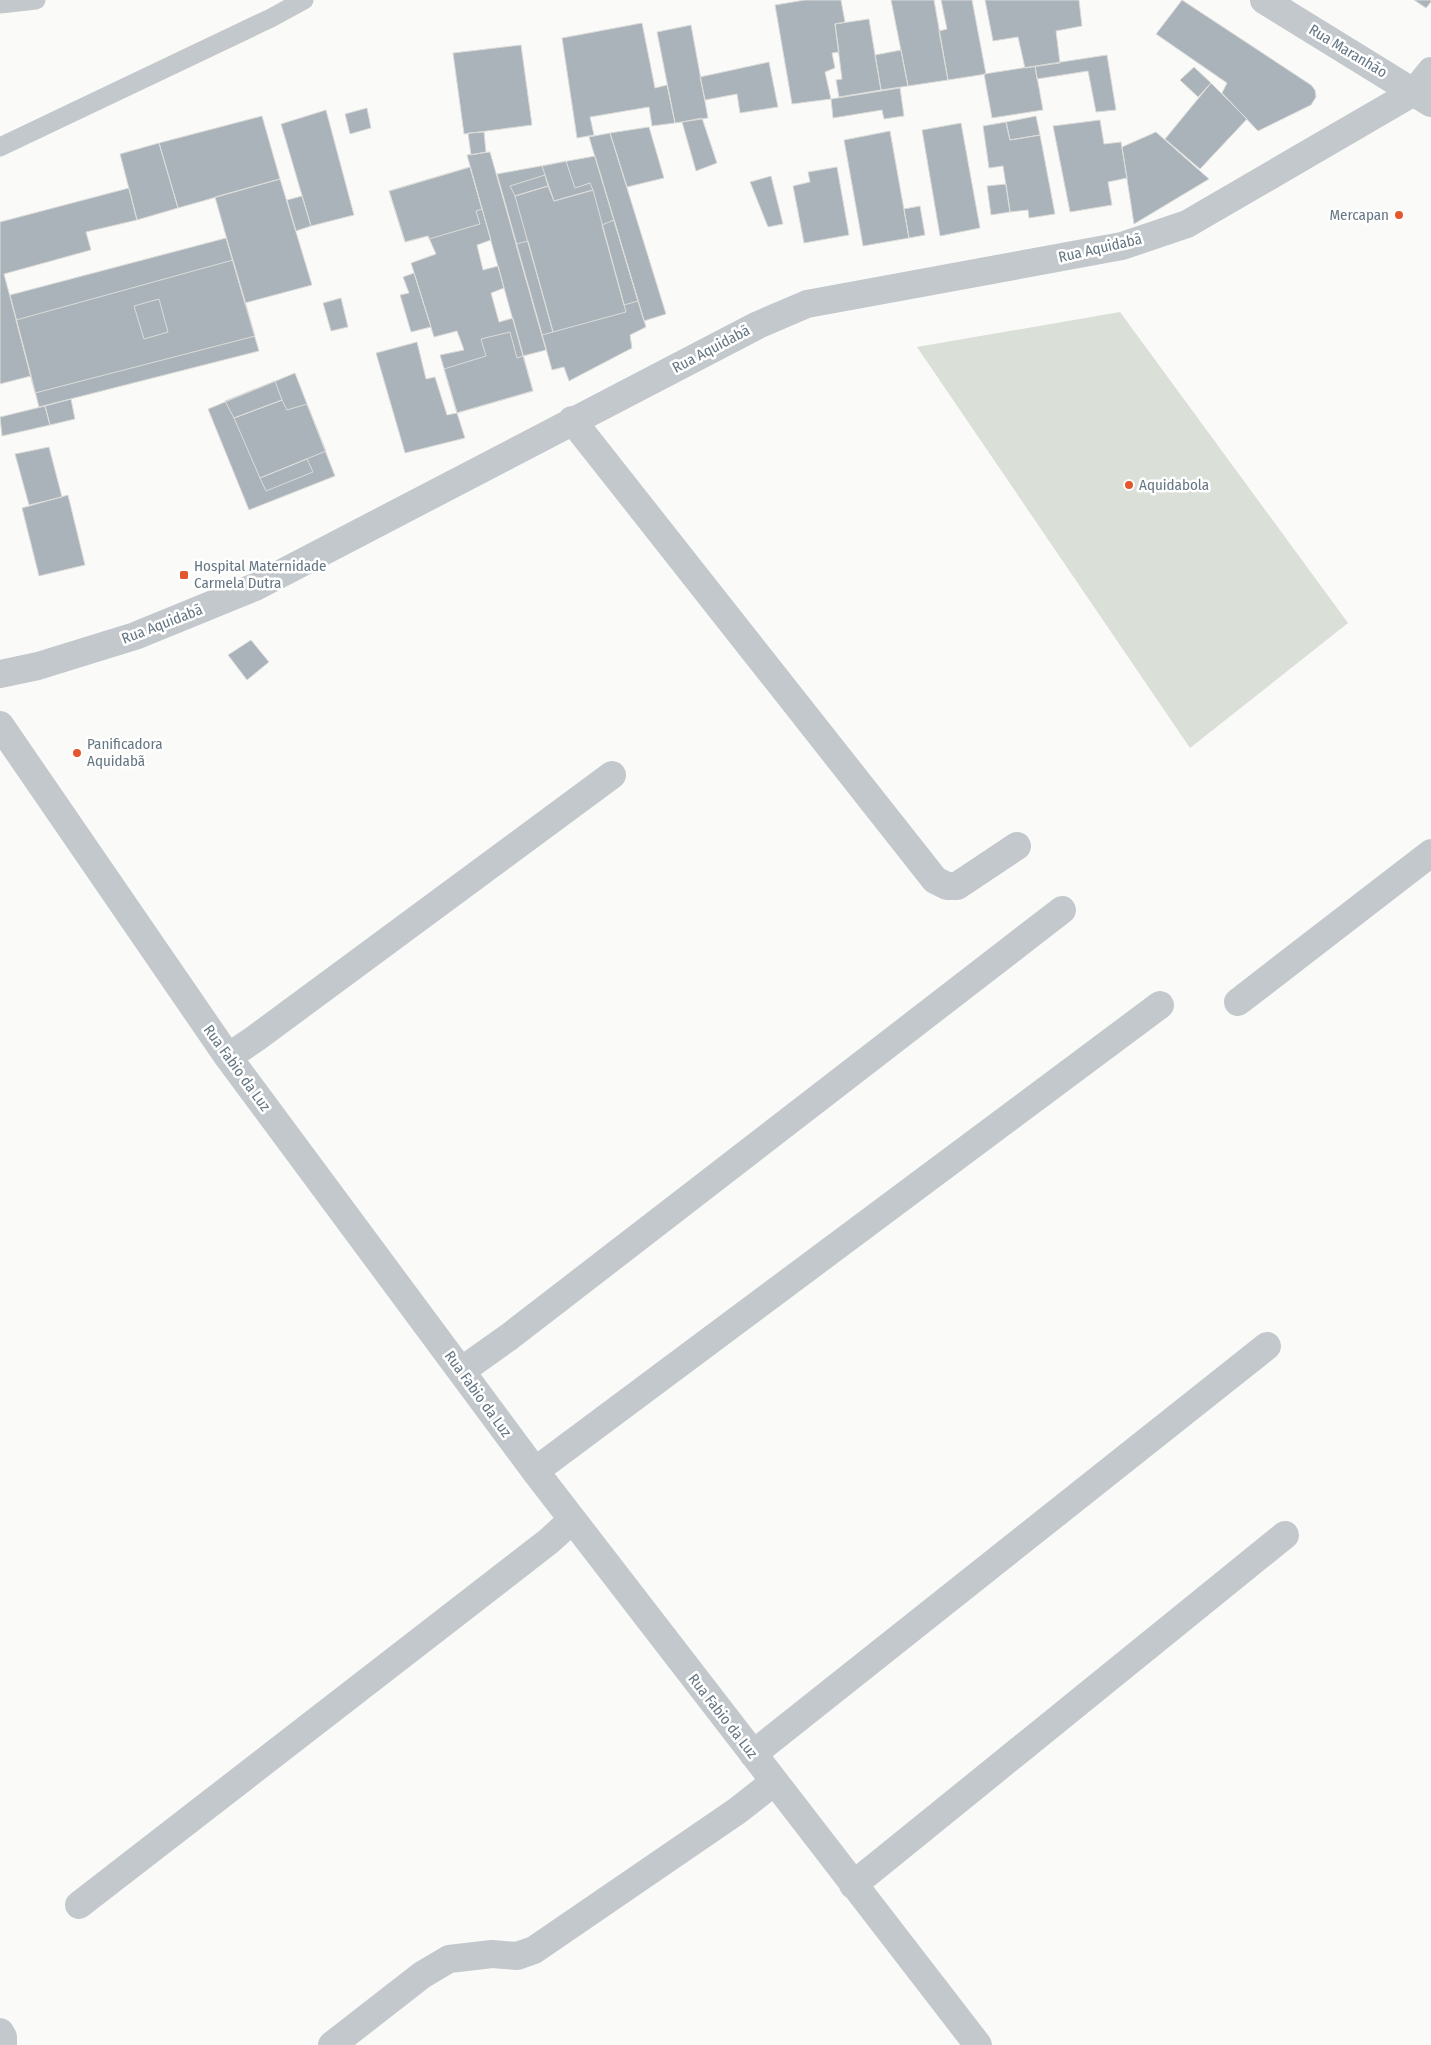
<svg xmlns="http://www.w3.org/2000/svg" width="1431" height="2045" font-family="'Fira Sans Condensed',sans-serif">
<rect width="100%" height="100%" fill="#fafaf8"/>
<path fill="#dadfd7" d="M1120 312 1348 623 1190 748 917 347Z"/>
<path fill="#aab3b9" stroke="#dcdcda" d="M805 0H841L845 22 835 24 839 52 832 53 835 68 825 72 831 99 792 104 775 5Z
M891 0H934L948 80 908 86Z
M941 0H972L986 74 948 80 939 31 947 29Z
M985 0H1079L1082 26 1056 31 1060 63 1025 68 1018 37 993 41Z
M1182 0 1311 85 1315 90 1316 97 1311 105 1258 131 1222 93 1227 83 1156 34Z
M1414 0H1431V2L1426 8Z
M869 19 881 90 839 97 836 80 842 79 835 24Z
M642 23 655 88 667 85 675 123 652 126 649 107 590 117 594 135 577 138 562 38Z
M691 25 708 118 675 123 657 32Z
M521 45 532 125 464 134 453 53Z
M901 50 908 86 881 90 875 55Z
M1107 55 1116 110 1096 112 1088 71 1037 79 1035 66Z
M769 62 778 107 740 113 737 94 705 100 700 77Z
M1035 66 1043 110 992 118 984 74Z
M1194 67 1211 83 1198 97 1180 80Z
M1211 83 1247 119 1200 169 1165 139Z
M900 88 904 116 884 119 882 110 833 118 831 99Z
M367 108 371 128 350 134 345 114Z
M326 110 354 215 311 226 281 124Z
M262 116 280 179 178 208 159 143Z
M1036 116 1040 135 1010 140 1006 122Z
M702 118 717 163 696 171 682 122Z
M1100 120 1104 144 1121 142 1127 178 1108 182 1112 205 1070 212 1053 126Z
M1006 122 1010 140 1040 135 1055 214 1029 218 1028 210 1010 212 1003 166 989 168 983 126Z
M961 123 980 228 940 236 922 130Z
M649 127 664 178 627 187 610 133Z
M890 131 909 238 863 246 844 140Z
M484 132 486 152 471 155 468 133Z
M1156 132 1209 179 1134 224 1122 147Z
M610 133 666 314 644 321 589 137Z
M159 143 178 208 137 220 120 154Z
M490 152 546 350 523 356 467 155Z
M595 156 646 327 630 335 632 348 569 381 564 367 552 370 497 174Z
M566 161 575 188 590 183 593 190 554 201 542 166Z
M470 167 482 209 476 211 480 224 429 239 428 236 405 242 389 191Z
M470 167 491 240 477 245 483 270 498 266 504 288 491 293 499 322 513 318 533 391 457 413 440 355 464 350 457 331 434 337 411 263 436 254 428 236 405 242 389 191Z
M837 167 849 235 804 243 793 186 810 182 808 172Z
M545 175 548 186 515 196 510 186Z
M771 176 783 224 768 227 750 182Z
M280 179 312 285 245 303 215 197Z
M1006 184 1010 212 991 215 987 186Z
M548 186 554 201 593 190 626 312 553 332 515 196Z
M129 188 137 220 86 232 91 250 4 274 31 376 0 384V222Z
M302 196 311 226 296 231 287 200Z
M920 206 925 235 909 238 904 209Z
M614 220 638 301 624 305 602 225Z
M226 238 259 351 39 407 10 295Z
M528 241 553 332 542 335 516 244Z
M233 260 255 336 35 393 16 320Z
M414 273 431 327 411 332 400 295 409 293 403 277Z
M341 298 348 327 331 331 323 303Z
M159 299 168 332 144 339 134 306Z
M510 332 517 358 523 356 533 391 457 413 444 369 486 356 481 339Z
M417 342 426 379 435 377 447 415 457 413 465 438 405 453 376 353Z
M295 373 335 476 249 510 208 409Z
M275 381 282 400 234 418 225 401Z
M71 399 75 419 50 425 45 406Z
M282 400 287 410 307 404 326 451 260 478 234 418Z
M45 406 50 425 2 436 0 417Z
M49 447 62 497 29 505 15 454Z
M307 459 313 472 266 491 260 478Z
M68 495 85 565 39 576 22 508Z
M251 640 269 662 247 680 228 655Z"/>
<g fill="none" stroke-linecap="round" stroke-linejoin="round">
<path stroke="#c3c8cc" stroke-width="19" d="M0 4 36 0
M0 147 271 18 304 0"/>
<path stroke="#c3c8cc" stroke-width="28" d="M1264 0 1431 103
M572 420 935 880 947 886H957L1017 846
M0 674 38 666 135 636 255 587 758 325 807 304 1122 246 1187 224 1414 92 1431 71
M0 725 228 1057 535 1471 978 2045
M1238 1002 1431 853
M228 1057 256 1038 612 775
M461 1371 509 1337 1062 910
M535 1471 1160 1005
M753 1754 1267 1346
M853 1885 1285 1535
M79 1905 549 1541 572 1520
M0 2032 3 2037V2045
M332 2045 422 1975 449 1959 492 1954 517 1956 534 1950 737 1811 774 1782"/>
</g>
<g fill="#e4572e" stroke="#fff" stroke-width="2">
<circle cx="1399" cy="215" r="5"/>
<circle cx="1129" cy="485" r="5"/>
<rect x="179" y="570" width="10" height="10" rx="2.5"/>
<circle cx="77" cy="753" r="5"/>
</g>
<g text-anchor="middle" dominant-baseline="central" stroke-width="5" stroke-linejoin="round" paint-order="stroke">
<g font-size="15" fill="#657683" stroke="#fff">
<text transform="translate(1348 51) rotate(31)">Rua Maranhão</text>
<text transform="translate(1100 248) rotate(-13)">Rua Aquidabã</text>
<text transform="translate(711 349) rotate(-28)">Rua Aquidabã</text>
<text transform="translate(162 624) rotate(-21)">Rua Aquidabã</text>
<text transform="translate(237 1068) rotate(54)">Rua Fabio da Luz</text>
<text transform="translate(478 1394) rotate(54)">Rua Fabio da Luz</text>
<text transform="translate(723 1716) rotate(52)">Rua Fabio da Luz</text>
</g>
<g font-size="15" fill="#657683" stroke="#fff" text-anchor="start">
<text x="1389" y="215" text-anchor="end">Mercapan</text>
<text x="1139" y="485">Aquidabola</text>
<text x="194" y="566">Hospital Maternidade<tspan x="194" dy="17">Carmela Dutra</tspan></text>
<text x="87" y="744">Panificadora<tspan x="87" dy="17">Aquidabã</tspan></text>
</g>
</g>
</svg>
